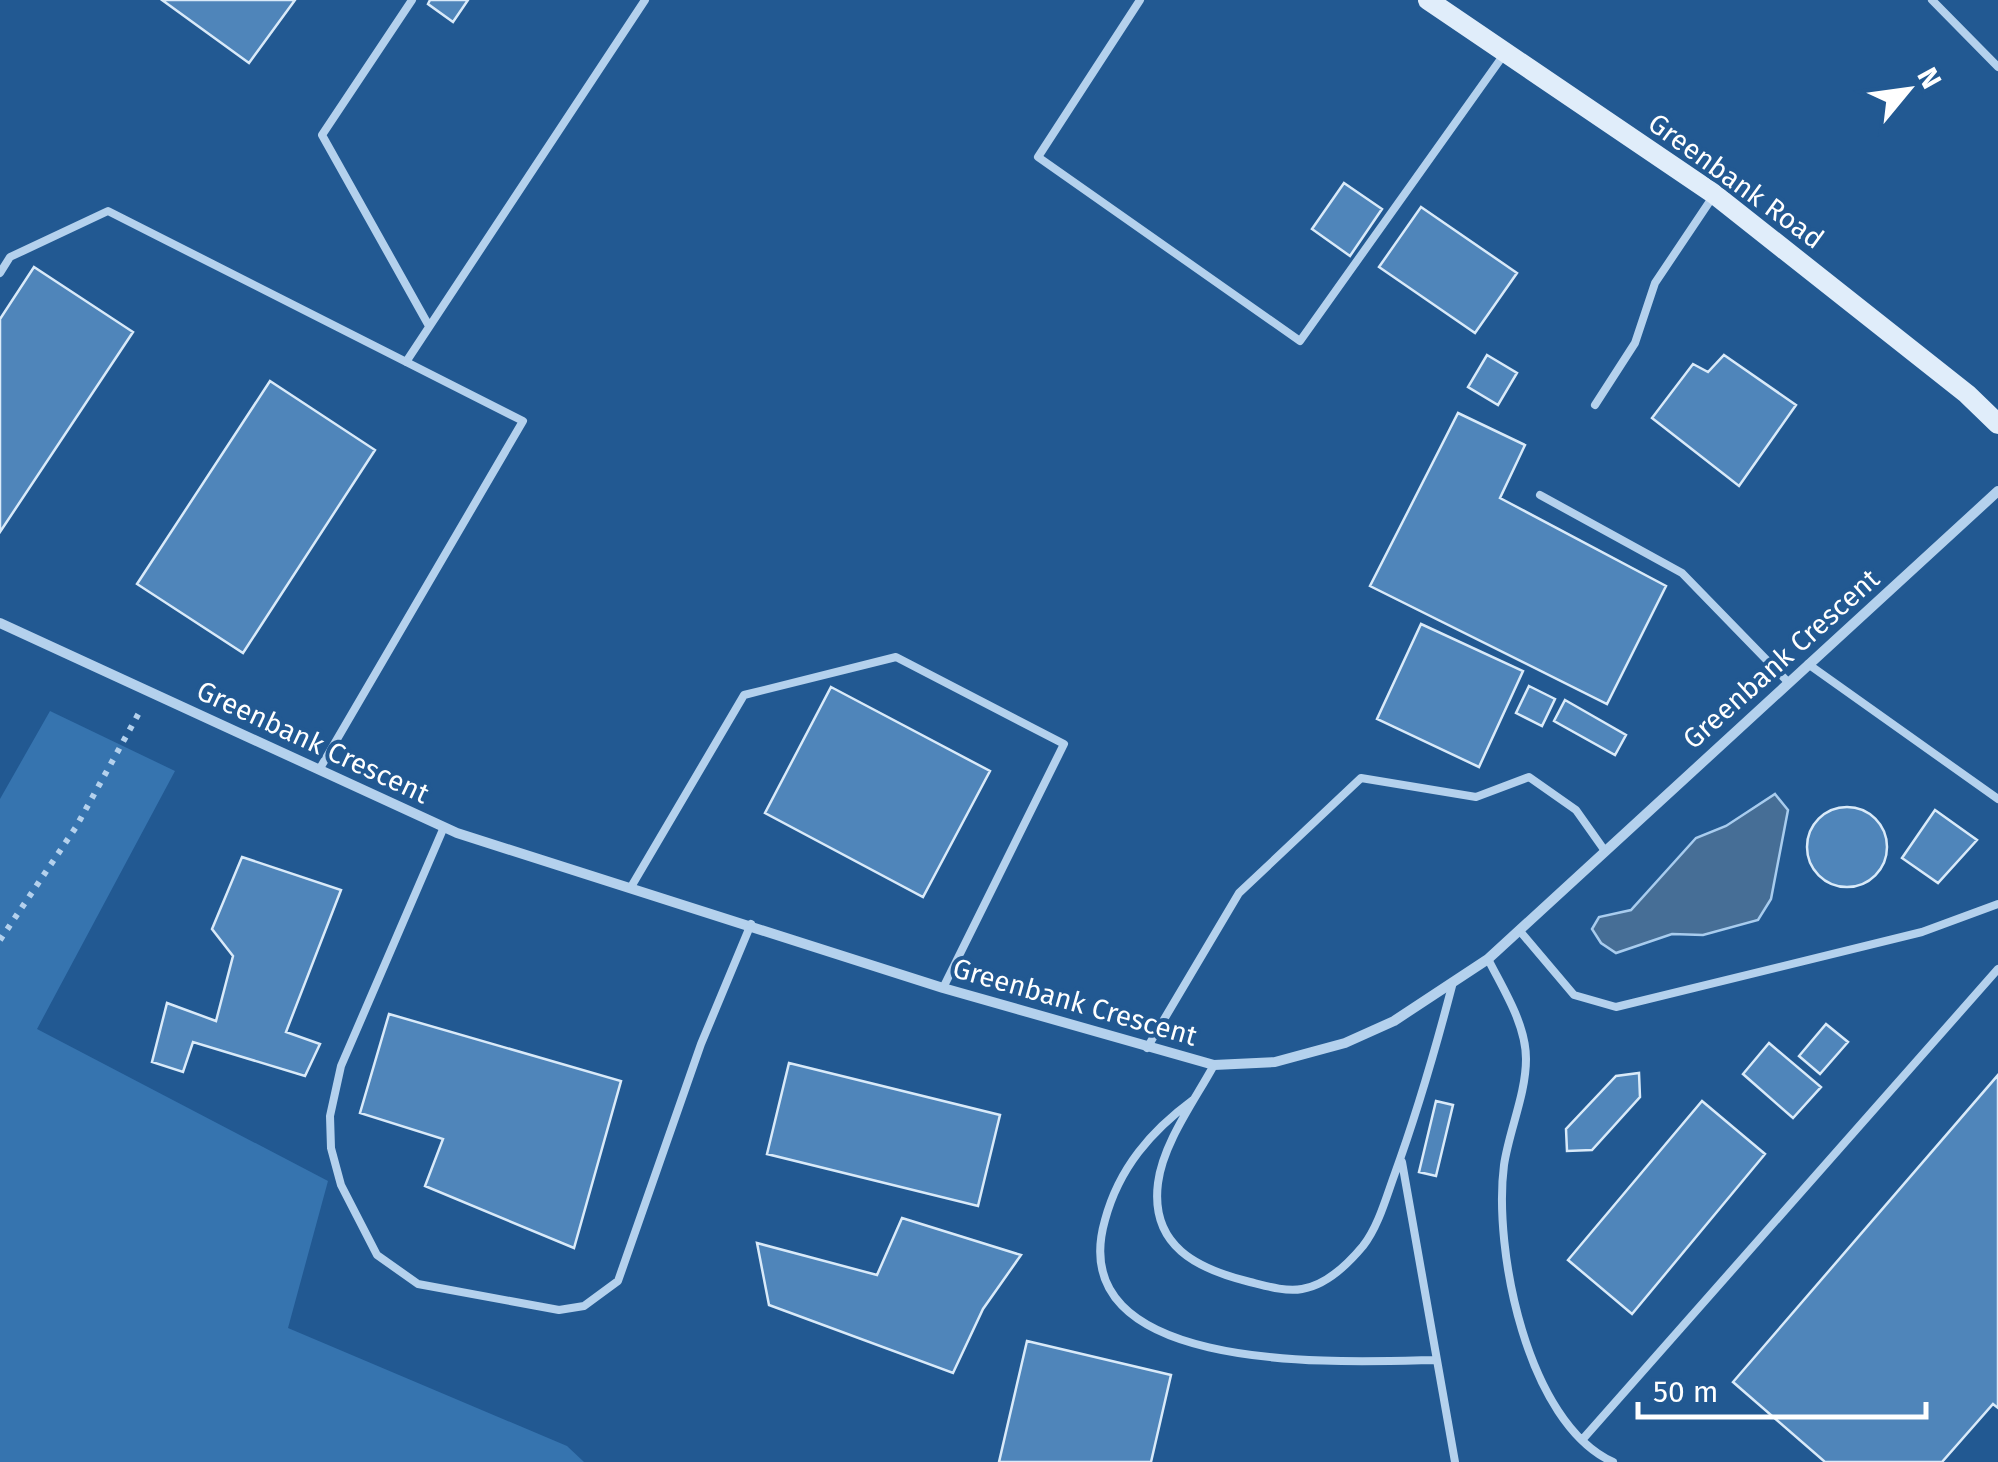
<svg xmlns="http://www.w3.org/2000/svg" width="1998" height="1462" font-family="'Fira Sans',sans-serif">
<rect width="100%" height="100%" fill="#225992"/>
<path fill="#3674af" d="M50 711 175 771 37 1029 328 1181 288 1328 567 1446 584 1462H0V799Z"/>
<path fill="#466e96" stroke="#a8ccee" stroke-width="2.5" d="M1775 794 1788 810 1771 899 1758 920 1703 935 1672 934 1616 953 1601 943 1592 929 1599 917 1631 910 1696 838 1726 826Z"/>
<path fill="#4f85ba" stroke="#d9eaf9" stroke-width="2.5" d="M162 0H295L249 63Z
M430 0H468L453 22 428 4Z
M1344 183 1382 209 1350 256 1312 229Z
M1421 207 1517 273 1475 333 1379 267Z
M34 267 133 332 0 532V319Z
M1487 355 1517 373 1498 405 1468 387Z
M1724 355 1796 405 1739 486 1652 418 1693 364 1708 372Z
M270 381 375 450 243 653 137 584Z
M1458 413 1525 445 1500 498 1666 586 1607 704 1370 586Z
M1421 624 1523 671 1479 767 1377 719Z
M1529 686 1555 699 1542 726 1516 713Z
M831 687 990 771 923 897 765 813Z
M1565 700 1626 735 1615 755 1554 721Z
M1807 847a40 40 0 1 1 80 0a40 40 0 1 1-80 0Z
M1935 810 1977 840 1938 883 1902 858Z
M242 857 341 890 286 1032 320 1044 305 1076 193 1042 183 1072 152 1062 167 1003 216 1021 233 956 212 929Z
M389 1014 621 1081 574 1248 425 1186 443 1139 360 1113Z
M1826 1024 1848 1042 1820 1074 1799 1056Z
M1769 1043 1821 1087 1793 1118 1743 1074Z
M789 1063 1000 1115 978 1206 767 1154Z
M1639 1073 1640 1097 1592 1150 1567 1151 1566 1129 1616 1076Z
M1998 1075V1408L1993 1404 1942 1462H1825L1733 1382Z
M1436 1101 1453 1105 1436 1176 1419 1172Z
M1702 1101 1765 1154 1632 1314 1568 1260Z
M902 1218 1021 1255 983 1309 953 1373 769 1305 757 1243 877 1275Z
M1027 1341 1171 1375 1151 1462H999Z"/>
<g fill="none" stroke-linecap="round" stroke-linejoin="round">
<path stroke="#b4d1ed" stroke-width="6" stroke-dasharray="5 8" stroke-linecap="butt" d="M0 940 76 827 140 711"/>
<path stroke="#b4d1ed" stroke-width="8" d="M412 0 322 135 429 326
M1140 0 1038 157 1300 341 1505 53
M1932 0 1998 67
M0 273 10 257 108 211 523 421 319 770
M406 362 645 0
M1595 405 1635 343 1655 283 1712 198
M1540 495 1682 573 1788 682
M1808 664 1998 799
M444 827 341 1066 330 1116 331 1148 341 1185 377 1255 418 1284 559 1310 584 1306 618 1281 701 1044 751 924
M631 887 744 695 896 657 1064 744 943 988
M1519 930 1574 995 1616 1007 1922 932 1998 904
M1488 959C1503 989 1526 1024 1526 1059 1526 1094 1509 1131 1504 1165 1493 1249 1527 1423 1613 1462
M1147 1048 1239 893 1361 778 1476 797 1529 777 1576 810 1605 851
M1214 1065C1195 1100 1163 1143 1158 1183 1150 1246 1197 1269 1250 1282 1266 1286 1286 1292 1302 1289 1327 1285 1348 1264 1363 1246 1378 1227 1386 1198 1394 1176 1417 1113 1435 1051 1452 986
M1193 1100C1151 1131 1119 1168 1105 1220 1060 1377 1345 1362 1435 1360
M1402 1162 1455 1462
M1582 1440 1998 969"/>
<path stroke="#b4d1ed" stroke-width="10" d="M0 623 457 833 943 988 1214 1065 1275 1062 1345 1043 1394 1021 1488 959 1998 491"/>
<path stroke="#e0edfa" stroke-width="20" d="M1428 0 1714 194 1967 394 1998 424"/>
</g>
<g text-anchor="middle" dominant-baseline="central" stroke-width="8" stroke-linejoin="round" paint-order="stroke">
<g font-size="28" fill="#fff" stroke="#225992">
<text transform="translate(1736 181) rotate(36)">Greenbank Road</text>
<text transform="translate(1781 659) rotate(-42)">Greenbank Crescent</text>
<text transform="translate(313 742) rotate(25)">Greenbank Crescent</text>
<text transform="translate(1075 1002) rotate(16)">Greenbank Crescent</text>
</g>
</g>
<g transform="translate(1908 90) rotate(61)" stroke="#225992" stroke-width="8" paint-order="stroke">
<path d="M0-8L18 38L0 25L-18 38Z" fill="#ffffff"/>
<text y="-15" font-size="28" font-weight="bold" text-anchor="middle" fill="#ffffff">N</text>
</g>
<path d="M1638 1402v15h288v-15" fill="none" stroke="#ffffff" stroke-width="5"/>
<text x="1653" y="1402" font-size="30" fill="#ffffff" stroke="#225992" stroke-width="8" paint-order="stroke">50 m</text>
</svg>
